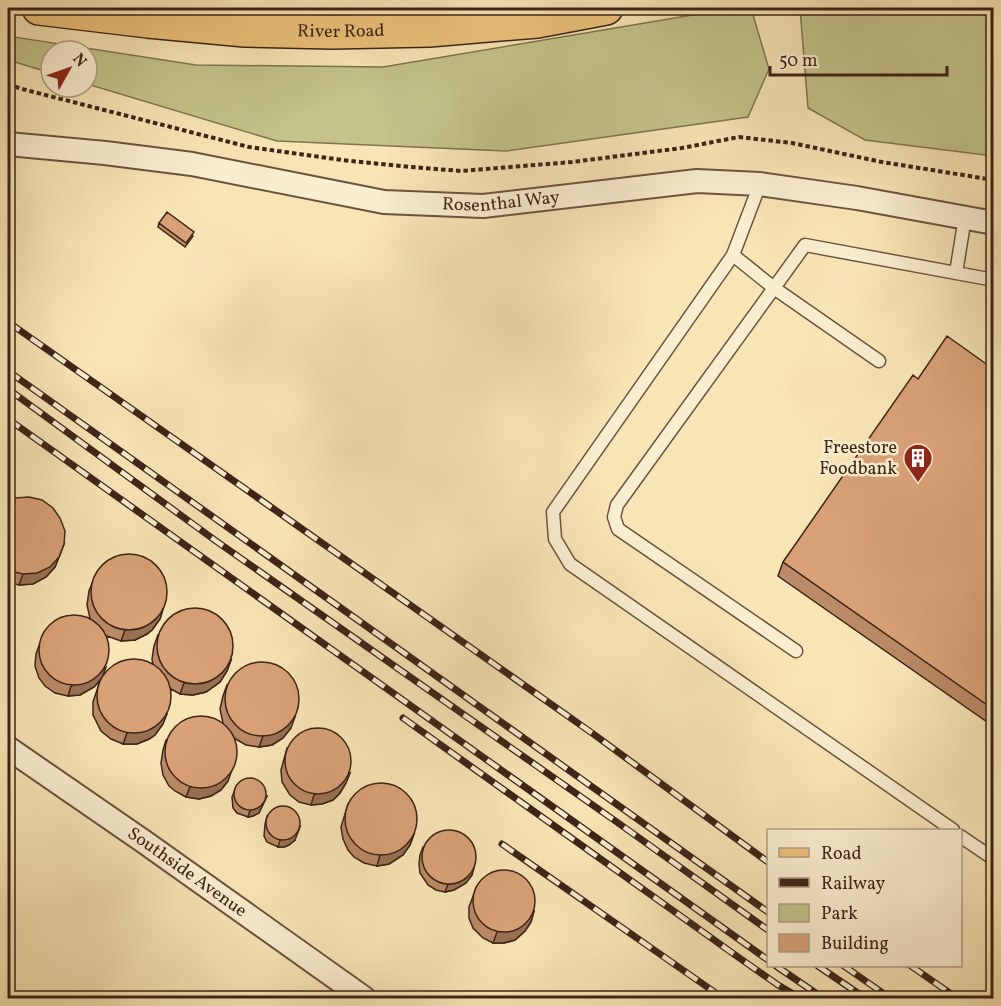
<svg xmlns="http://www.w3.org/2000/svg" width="1001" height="1006" font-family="Vollkorn,serif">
<rect width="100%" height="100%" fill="#f8e5b6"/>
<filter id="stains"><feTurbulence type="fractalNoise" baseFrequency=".00333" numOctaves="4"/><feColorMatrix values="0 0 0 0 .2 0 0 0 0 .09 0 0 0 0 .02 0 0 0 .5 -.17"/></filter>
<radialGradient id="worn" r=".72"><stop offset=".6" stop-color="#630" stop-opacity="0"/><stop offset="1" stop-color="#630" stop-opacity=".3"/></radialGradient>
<path fill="#c3c38a" stroke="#807450" stroke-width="1.5" d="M734 8H751L769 69 748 117 506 151 277 141 87 84V51H51V73L8 60V36L196 65 383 67Z
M800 8H993V156L865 140 808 108Z"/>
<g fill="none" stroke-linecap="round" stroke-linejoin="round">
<g stroke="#6b543f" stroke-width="15">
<path id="service" d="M760 184 733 255 553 512 555 539 570 564 953 830
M733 255 774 288 879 361
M956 273 965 217
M796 651 618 529 614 517 617 505 805 245 994 280
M960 836 994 859"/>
</g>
<g stroke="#6b543f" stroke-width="26">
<g id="minor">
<path id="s1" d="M8 144 105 153 192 164 384 202 483 206 697 181 760 184 857 198 994 223"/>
<path id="s2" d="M8 748 143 841 364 998"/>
</g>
</g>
<g stroke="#3c2417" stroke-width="36">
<g id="primary">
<path id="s3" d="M39 8 148 21 245 30 332 32 429 30 537 21 606 8"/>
</g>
</g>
<path stroke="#3c2417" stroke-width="4" stroke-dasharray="4.5 3" stroke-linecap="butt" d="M8 84 22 89 249 147 342 160 411 167 461 171 572 162 682 148 739 137 792 143 882 162 994 180"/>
<use href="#service" stroke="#faeed0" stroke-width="12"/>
<use href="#minor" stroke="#faeed0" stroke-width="22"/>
<use href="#primary" stroke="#ecc27b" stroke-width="33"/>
<g stroke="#3c2417" stroke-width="7">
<path id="rail" d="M8 322 592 733 768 862
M8 371 768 912
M8 389 216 541 614 820 768 930
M8 419 768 960
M403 718 738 957 778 985 800 998
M502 844 723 998
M776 966 823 998
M818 966 865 998
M844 966 890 998
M911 966 957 998"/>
</g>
<use href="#rail" stroke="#faeed0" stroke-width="4.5" stroke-dasharray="14" stroke-linecap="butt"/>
</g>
<path fill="#bb8a66" stroke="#3c2417" stroke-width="1.5" d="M159 223 193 236 185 247 158 227Z
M993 366V726L778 576 783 562 918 379 992 368Z
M8 502 64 544 55 567 46 577 33 584 19 585 8 582Z
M93 581 163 609 160 619 152 630 147 634 135 640 121 641 107 636 103 676 153 665 152 659 154 646 158 635 231 660 227 671 220 682 206 692 193 695 180 694 171 689 163 724 155 735 149 739 137 744H123L111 739 101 731 93 715V702L100 681 94 687 80 695 68 696 55 693 45 686 39 678 35 666 36 654 44 632 90 618 87 605 89 591Z
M227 685 291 728 283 738 272 745 259 747 246 745 234 738 228 781 221 790 211 796 199 799 186 797 175 791 169 786 163 775 161 763 163 750 166 740 223 723 220 709 223 696Z
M287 748 350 773 346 783 340 793 333 800 322 804 311 805 299 802 290 795 282 782 281 770Z
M237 785 267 796 259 813 253 816 248 817 237 813 233 808 232 797Z
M348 804 414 834 410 845 403 855 389 864 377 866 364 863 354 857 348 850 343 839 341 827Z
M267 816 295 840 289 845 284 847H278L267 842 264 836 265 824Z
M423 847 472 875 466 883 454 890 445 892 436 890 428 885 420 873 419 864 420 855Z
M477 886 534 911 531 922 525 931 515 940 504 943H493L483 938 473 928 469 918V907Z"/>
<path fill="#987153" stroke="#3c2417" stroke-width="1.5" d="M64 544 55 567 46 577 33 584 19 585 23 574Z
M163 609 160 619 152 630 147 634 135 640 121 641 125 630Z
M231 660 227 671 220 682 206 692 193 695 180 694 184 683Z
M106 667 102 678 94 687 80 695 68 696 71 686Z
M167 714 163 724 155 735 149 739 137 744H123L127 733Z
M295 717 291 728 283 738 272 745 259 747 263 736Z
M232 770 228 781 221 790 211 796 199 799 186 797 190 787Z
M350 773 346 783 340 793 333 800 322 804 311 805 314 795Z
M267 796 259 813 253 816 248 817 250 810Z
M300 827 295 840 289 845 284 847H278L280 840Z
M414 834 410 845 403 855 389 864 377 866 380 855Z
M474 868 472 875 466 883 454 890 445 892 448 884Z
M534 911 531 922 525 931 515 940 504 943H493L497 932Z"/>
<path fill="#d9a177" stroke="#3c2417" stroke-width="1.5" d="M167 212 194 232 186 243 159 223Z
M947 336 992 368 993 366V709L783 562 913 375 918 379Z
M29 497 42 500 53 508 60 518 65 531 64 544 59 557 50 567 37 573 23 574 10 571 8 569V502L15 498Z
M91 592a38 38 0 1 1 76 0a38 38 0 1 1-76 0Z
M157 646a38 38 0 1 1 76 0a38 38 0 1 1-76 0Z
M39 650a35 35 0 1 1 70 0a35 35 0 1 1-70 0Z
M97 696a37 37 0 1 1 74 0a37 37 0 1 1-74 0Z
M225 699a37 37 0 1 1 74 0a37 37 0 1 1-74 0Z
M165 752a36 36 0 1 1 72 0a36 36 0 1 1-72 0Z
M285 761a33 33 0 1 1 66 0a33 33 0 1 1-66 0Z
M234 794a16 16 0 1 1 32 0a16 16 0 1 1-32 0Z
M345 819a36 36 0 1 1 72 0a36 36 0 1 1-72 0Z
M266 823a17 17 0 1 1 34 0a17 17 0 1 1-34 0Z
M422 857a27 27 0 1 1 54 0a27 27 0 1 1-54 0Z
M473 901a31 31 0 1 1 62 0a31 31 0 1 1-62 0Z"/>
<defs>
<g id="building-pin" transform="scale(1.5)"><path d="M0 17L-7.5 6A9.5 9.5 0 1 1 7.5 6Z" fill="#8f2418" stroke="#faeed0"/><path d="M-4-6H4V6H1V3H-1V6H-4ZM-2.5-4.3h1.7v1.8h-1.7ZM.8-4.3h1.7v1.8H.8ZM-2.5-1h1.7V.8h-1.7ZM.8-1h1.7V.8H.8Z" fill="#fff"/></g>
</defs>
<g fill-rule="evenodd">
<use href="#building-pin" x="918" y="458"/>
</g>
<g text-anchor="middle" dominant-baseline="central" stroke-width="5" stroke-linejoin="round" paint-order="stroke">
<g font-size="18" fill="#3c2417" stroke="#faeed0">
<text stroke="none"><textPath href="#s3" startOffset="303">River Road</textPath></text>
<text stroke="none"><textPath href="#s1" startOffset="498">Rosenthal Way</textPath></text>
<text stroke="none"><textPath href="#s2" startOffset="218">Southside Avenue</textPath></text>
</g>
<g font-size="18" fill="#3c2417" stroke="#faeed0" text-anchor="end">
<text x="897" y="448">Freestore<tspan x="897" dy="21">Foodbank</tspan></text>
</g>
</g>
<rect width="1001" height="1006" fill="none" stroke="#f8e5b6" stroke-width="30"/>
<rect x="9" y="9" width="983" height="988" fill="none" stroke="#3c2417" stroke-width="3"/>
<rect x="15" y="15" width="971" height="976" fill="none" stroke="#3c2417" stroke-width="1.5"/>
<rect x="767" y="829" width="195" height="138" fill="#faeed0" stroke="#ae9d86" stroke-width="1.5"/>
<rect x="779" y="848" width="30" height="9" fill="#ecc27b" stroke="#ae9d86" stroke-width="1.5"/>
<text x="821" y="859" font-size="18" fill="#3c2417">Road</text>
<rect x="779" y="878" width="30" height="9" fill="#3c2417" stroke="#ae9d86" stroke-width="1.5"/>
<text x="821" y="889" font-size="18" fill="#3c2417">Railway</text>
<rect x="779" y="904" width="30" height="18" fill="#c3c38a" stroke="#ae9d86" stroke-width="1.5"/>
<text x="821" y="919" font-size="18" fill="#3c2417">Park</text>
<rect x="779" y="934" width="30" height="18" fill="#d9a177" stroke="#ae9d86" stroke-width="1.5"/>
<text x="821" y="949" font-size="18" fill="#3c2417">Building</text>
<g transform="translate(69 69) rotate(50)"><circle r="28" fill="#faeed0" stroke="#ae9d86" stroke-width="1.5"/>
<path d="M0-4.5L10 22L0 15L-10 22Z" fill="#8f2418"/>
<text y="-9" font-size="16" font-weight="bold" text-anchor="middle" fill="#3c2417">N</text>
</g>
<path d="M770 66v9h177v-9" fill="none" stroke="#3c2417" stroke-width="3"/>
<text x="779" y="66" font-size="18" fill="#3c2417" stroke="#faeed0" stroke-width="4.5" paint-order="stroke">50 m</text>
<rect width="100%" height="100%" filter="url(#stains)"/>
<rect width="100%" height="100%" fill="url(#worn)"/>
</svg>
